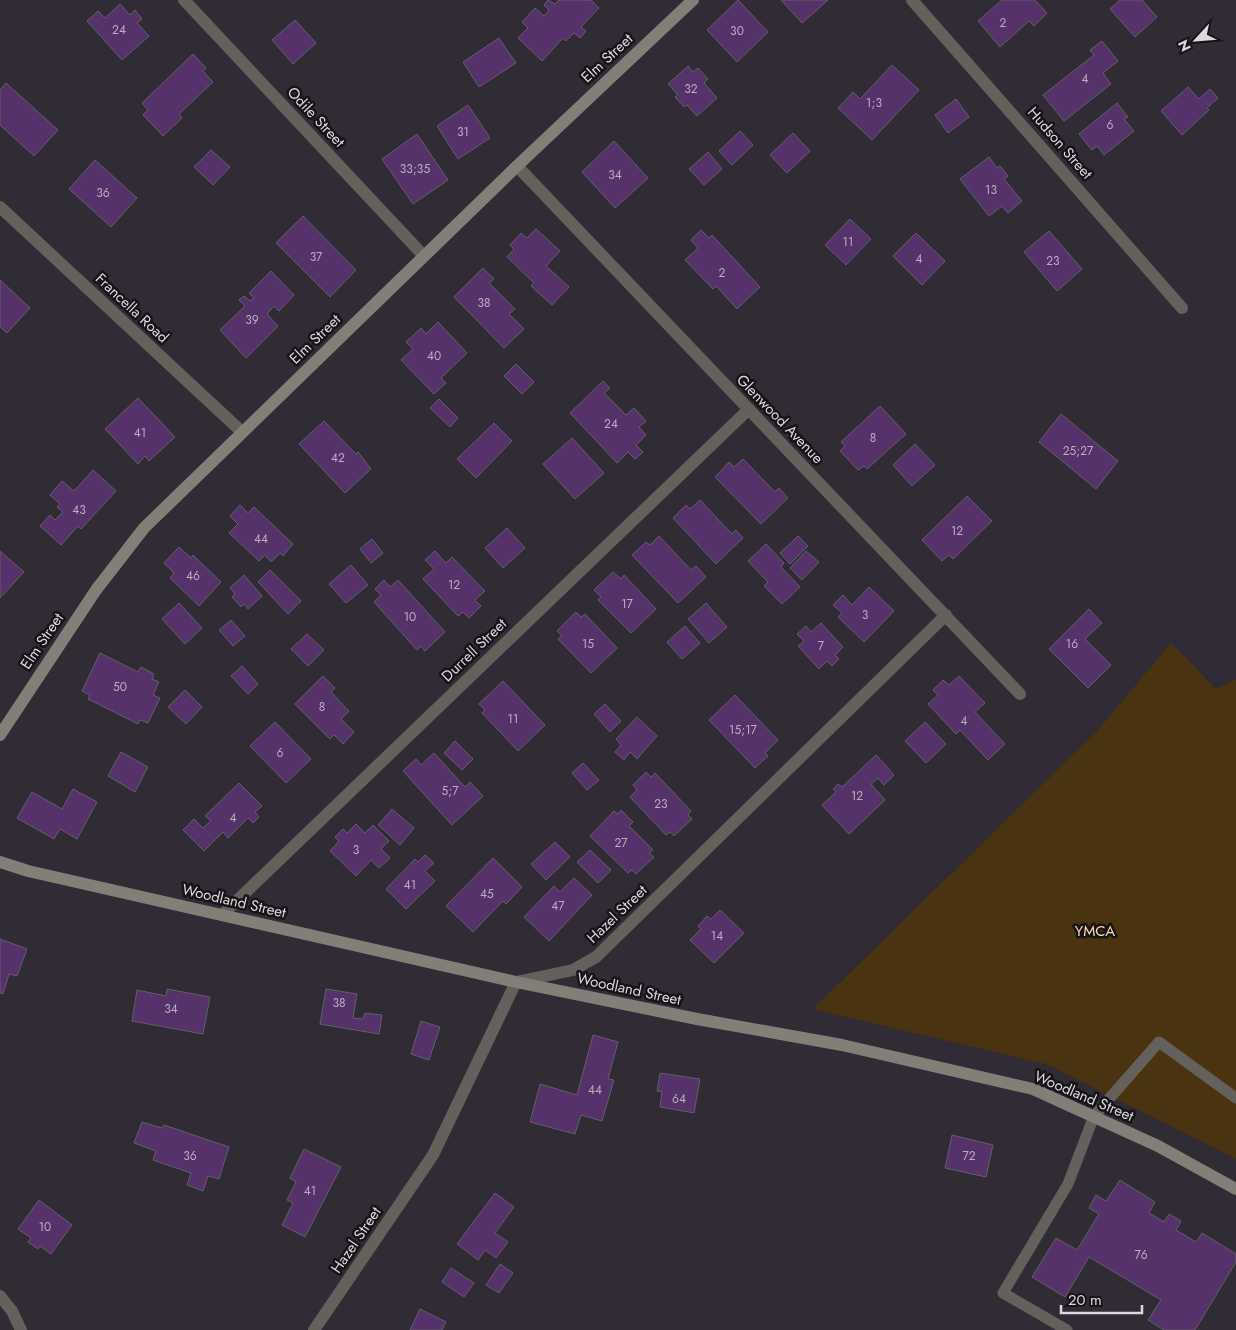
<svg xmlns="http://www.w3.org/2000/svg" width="1236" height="1330" font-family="Jost,sans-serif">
<rect width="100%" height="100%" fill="#302b34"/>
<path fill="#493310" d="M1171 643 1216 689 1236 679V1159L1046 1064 813 1009 1097 731Z"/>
<path fill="#55336a" stroke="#645e69" d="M548 0 555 4 559 0H591L599 8 581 27 586 31 580 38 574 33 566 41 563 38 542 61 518 38 528 28 522 22 535 8 544 16 549 10 544 5Z
M738 0 768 32 737 62 707 30Z
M781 0H828L802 23Z
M1002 0H1035L1047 13 1034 26 1029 21 1000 47 978 21Z
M1120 0H1142L1157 17 1135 37 1110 9Z
M120 4 130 15 135 10 142 19 137 23 149 36 122 60 87 21 98 11 105 18Z
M295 20 316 43 293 64 272 40Z
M499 38 516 63 479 87 463 62Z
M1102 41 1118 61 1103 73 1111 84 1064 121 1043 95 1094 55 1090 50Z
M193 54 206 68 203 71 213 82 179 114 182 118 163 136 143 115 148 110 142 103Z
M892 65 919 90 872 140 838 108 853 92 860 99Z
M688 66 693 72 698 68 708 79 704 83 717 98 697 116 687 105 684 107 675 97 678 95 668 84Z
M6 83 58 130 34 156 0 125V90Z
M1188 87 1199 99 1210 89 1218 98 1207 108 1209 110 1182 135 1161 111Z
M956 99 969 117 948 133 935 115Z
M1117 103 1128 117 1124 119 1134 131 1104 155 1097 146 1092 150 1079 134Z
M468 105 490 138 458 159 437 126Z
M740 131 753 145 732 165 719 151Z
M793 133 810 151 787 173 770 155Z
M417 134 448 180 413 204 382 159Z
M614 141 648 178 615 208 582 172Z
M211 150 230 167 213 185 194 167Z
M708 152 722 169 704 185 689 169Z
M989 157 997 168 1000 166 1008 176 1004 179 1022 201 1008 213 1002 206 989 216 960 179Z
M95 160 137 198 111 227 69 189Z
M303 216 356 270 330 297 276 243Z
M850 219 871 239 846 265 825 245Z
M536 229 560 251 546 266 569 287 552 305 531 286 534 283 507 257 514 249 510 245 521 233 527 238Z
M701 230 709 238 712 235 760 287 737 309 716 286 713 289 685 260 698 248 691 240Z
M1049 231 1082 269 1057 291 1024 252Z
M916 233 945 261 922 285 893 256Z
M483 268 494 279 489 283 515 309 509 314 524 329 504 348 454 297Z
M271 271 294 295 279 311 274 306 267 314 278 326 246 358 220 330 245 306 239 300 244 296 250 301 254 298 249 293Z
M0 280 30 308 7 333 0 327Z
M438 322 467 353 441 378 446 383 434 394 401 360 413 349 406 342 421 328 426 334Z
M516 364 534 382 522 394 504 376Z
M603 381 610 388 604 393 626 415 634 408 646 421 639 427 646 435 636 445 643 452 635 459 628 452 617 463 570 413Z
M138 398 175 437 149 461 145 456 138 464 105 429Z
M439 399 458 418 450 427 430 408Z
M880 406 906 434 867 469 864 466 858 470 840 451 845 446 841 442Z
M1061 414 1118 461 1096 489 1039 442Z
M324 421 356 454 358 452 371 469 345 493 299 444Z
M494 423 512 441 476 478 457 459Z
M572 438 604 473 575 499 543 464Z
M915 444 935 465 912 486 893 465Z
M743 459 775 492 779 488 788 498 761 524 715 477 729 462 734 467Z
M93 470 116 491 81 529 78 526 61 545 40 526 50 515 55 520 63 512 57 507 60 504 50 495 62 481 74 491Z
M967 496 992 521 953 559 949 555 942 561 922 540Z
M700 500 732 534 736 530 743 538 716 564 673 518 686 505 690 509Z
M240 505 248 513 254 507 293 544 283 556 280 553 271 562 265 555 259 561 229 533 238 524 230 516Z
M507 528 525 548 503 568 485 548Z
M659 536 691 570 696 566 706 577 678 603 632 555 646 542 650 545Z
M798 536 808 546 790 564 780 553Z
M372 539 383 553 371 563 360 549Z
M766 544 784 563 781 567 800 587 782 604 764 586 768 582 748 561Z
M179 547 191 558 193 555 221 582 199 606 170 578 174 573 164 563Z
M0 551 24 572 0 598Z
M435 551 446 563 452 557 485 591 475 600 481 606 469 618 463 612 458 616 423 579 434 569 425 560Z
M806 551 819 562 802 580 790 568Z
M351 565 368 585 346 603 329 584Z
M270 570 301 601 288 614 258 582Z
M613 572 621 579 624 575 656 609 631 633 598 600 601 597 594 590Z
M244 575 262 596 248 609 244 604 241 607 232 597 235 594 230 588Z
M384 580 390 587 398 580 445 632 425 651 421 646 417 650 374 602 381 595 375 589Z
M869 587 894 611 864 642 838 617 842 613 833 605 843 595 852 605Z
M179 603 202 628 185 644 162 619Z
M706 603 727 627 709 643 688 619Z
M1089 609 1102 623 1085 639 1111 665 1088 688 1049 649Z
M576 612 581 617 585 614 617 648 591 673 558 639 562 636 557 631Z
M231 620 245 636 233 646 219 630Z
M821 623 843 647 835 655 839 659 832 666 827 661 819 669 798 646 804 641 797 634 806 626 811 632Z
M685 626 700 643 682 659 667 642Z
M307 634 324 650 308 666 291 649Z
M100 653 138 672 141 667 154 674 152 679 159 682 153 695 160 698 148 723 140 720 138 724 88 699 90 695 82 691Z
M242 666 258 684 248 694 231 676Z
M323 676 335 688 331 692 349 711 341 719 354 732 343 744 334 735 330 739 295 704Z
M959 676 985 703 975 712 1005 744 988 760 960 730 956 734 928 704 938 695 933 690 943 680 949 685Z
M503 681 545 725 518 751 482 713 485 710 479 704Z
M185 690 202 707 186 724 168 707Z
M735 695 778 740 765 753 768 756 755 768 709 720Z
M605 704 621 721 610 732 594 714Z
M637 717 657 736 637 759 630 752 624 760 615 752 621 745 616 739Z
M275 722 311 759 286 783 250 746Z
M925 722 946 744 926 763 905 741Z
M455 741 473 759 462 770 444 753Z
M121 752 148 767 135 792 108 776Z
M434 753 465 787 470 782 483 796 452 825 403 771 416 759 421 765Z
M876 755 894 775 884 785 878 778 871 784 885 800 849 834 822 805 836 792 833 789 838 784 842 787Z
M583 763 599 780 587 790 572 773Z
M646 772 651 777 655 773 691 811 688 815 692 819 674 836 670 832 666 835 630 797 637 790 633 785Z
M239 783 262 806 255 812 259 817 253 823 248 818 228 838 223 832 204 851 183 830 194 819 203 828 211 821 205 816Z
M73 789 97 802 77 839 60 829 54 839 17 818 32 792 62 809Z
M392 809 414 828 400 845 378 825Z
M621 810 633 822 629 826 653 850 649 853 654 857 636 874 632 870 628 873 590 836 614 811 618 814Z
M356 824 365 833 373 825 389 841 381 849 390 858 379 868 371 860 356 876 330 851 339 841 335 837 343 829 347 833Z
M555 842 570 857 546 880 531 864Z
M590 850 611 870 598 883 577 862Z
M425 855 434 863 425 871 435 881 406 909 386 889 415 859 418 862Z
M493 858 522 887 506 904 503 901 473 932 446 906Z
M574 878 592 895 549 941 524 917 554 886 560 892Z
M720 910 744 933 714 963 690 940 701 929 698 926 707 916 711 919Z
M0 939 27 949 17 976 9 974 3 994 0 993Z
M167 989 210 997 203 1034 132 1021 137 990 166 996Z
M326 989 357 994 353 1018 363 1019 365 1013 382 1015 379 1034 320 1024Z
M421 1021 440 1027 429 1060 411 1054Z
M593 1035 618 1042 608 1079 614 1080 602 1121 581 1115 575 1134 530 1122 540 1084 577 1095Z
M660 1073 700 1079 694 1113 660 1107 662 1092 657 1091Z
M142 1122 162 1128 164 1125 229 1147 219 1179 208 1176 203 1191 187 1185 191 1173 153 1160 156 1151 134 1143Z
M952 1135 993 1145 986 1177 945 1168Z
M304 1149 341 1167 305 1237 282 1225 293 1203 287 1200 296 1182 290 1178Z
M1120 1180 1155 1202 1149 1213 1164 1222 1169 1214 1181 1221 1176 1230 1196 1242 1202 1233 1236 1254V1262L1195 1330H1164L1148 1320 1161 1300 1089 1257 1065 1297 1032 1277 1056 1238 1077 1250 1099 1214 1089 1208 1096 1195 1106 1201Z
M495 1193 514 1207 495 1233 508 1242 496 1258 485 1250 478 1260 457 1244Z
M39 1200 72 1225 51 1254 40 1246 38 1249 28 1242 31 1238 18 1229Z
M500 1264 513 1273 499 1293 486 1285Z
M451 1268 474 1283 464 1297 442 1282Z
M420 1309 446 1322 442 1330H410Z"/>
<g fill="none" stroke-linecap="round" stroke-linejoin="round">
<path stroke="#64615d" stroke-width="11" d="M1067 1330 1003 1293 1068 1184 1094 1116 1159 1042 1236 1098"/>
<path stroke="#64615d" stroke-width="12" d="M184 0 424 256
M912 0 1182 308
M517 166 1020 694
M0 207 242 432
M222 915 749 409
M0 1296 12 1311 21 1330
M314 1330 433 1155 516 982 573 970 596 957 946 615"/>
<path stroke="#837e77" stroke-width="12" d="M0 735 96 590 144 528 517 166 693 0
M0 862 28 871 516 982 697 1019 842 1045 1033 1089 1158 1146 1236 1189"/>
</g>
<g text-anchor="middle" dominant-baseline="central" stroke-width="5" stroke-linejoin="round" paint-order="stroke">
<g font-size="12" fill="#baafc1">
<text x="1003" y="23">2</text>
<text x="119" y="30">24</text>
<text x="737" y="31">30</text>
<text x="1085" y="79">4</text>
<text x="691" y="89">32</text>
<text x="874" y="103">1;3</text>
<text x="1110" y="125">6</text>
<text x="463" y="132">31</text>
<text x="415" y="169">33;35</text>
<text x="615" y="175">34</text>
<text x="991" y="190">13</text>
<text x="103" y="193">36</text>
<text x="848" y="242">11</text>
<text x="316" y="257">37</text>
<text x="919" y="259">4</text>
<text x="1053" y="261">23</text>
<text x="722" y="273">2</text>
<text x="484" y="303">38</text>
<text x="252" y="320">39</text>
<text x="434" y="356">40</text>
<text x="611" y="424">24</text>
<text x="140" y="433">41</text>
<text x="873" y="438">8</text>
<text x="1078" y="451">25;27</text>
<text x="338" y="458">42</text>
<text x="79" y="510">43</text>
<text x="957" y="531">12</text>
<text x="261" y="539">44</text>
<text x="193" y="576">46</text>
<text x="454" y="585">12</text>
<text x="627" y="604">17</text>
<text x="865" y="615">3</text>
<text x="410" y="617">10</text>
<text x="588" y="644">15</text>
<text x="1072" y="644">16</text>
<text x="821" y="646">7</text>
<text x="120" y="687">50</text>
<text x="322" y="707">8</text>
<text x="513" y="719">11</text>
<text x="964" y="721">4</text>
<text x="743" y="730">15;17</text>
<text x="280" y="753">6</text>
<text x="450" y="791">5;7</text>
<text x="857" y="796">12</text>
<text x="661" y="804">23</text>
<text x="233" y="818">4</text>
<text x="621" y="843">27</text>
<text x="356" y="850">3</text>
<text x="410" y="885">41</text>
<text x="487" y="894">45</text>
<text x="558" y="906">47</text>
<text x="717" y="936">14</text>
<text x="339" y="1003">38</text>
<text x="171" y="1009">34</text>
<text x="595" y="1090">44</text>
<text x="679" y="1099">64</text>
<text x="190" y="1156">36</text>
<text x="969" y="1156">72</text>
<text x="310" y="1191">41</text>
<text x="45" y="1227">10</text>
<text x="1141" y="1255">76</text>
</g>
<g font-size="15" fill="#dbd8de" stroke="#161418">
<text transform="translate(607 58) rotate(-43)">Elm Street</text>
<text transform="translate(316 117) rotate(47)">Odile Street</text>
<text transform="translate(1060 143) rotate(49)">Hudson Street</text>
<text transform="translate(132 308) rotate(43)">Francella Road</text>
<text transform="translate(315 339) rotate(-44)">Elm Street</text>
<text transform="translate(780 419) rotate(46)">Glenwood Avenue</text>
<text transform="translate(42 641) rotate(-56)">Elm Street</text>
<text transform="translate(474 650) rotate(-44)">Durrell Street</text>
<text transform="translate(234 901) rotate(13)">Woodland Street</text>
<text transform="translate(617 914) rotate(-44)">Hazel Street</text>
<text transform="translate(629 989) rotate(12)">Woodland Street</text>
<text transform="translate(1084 1096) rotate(23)">Woodland Street</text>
<text transform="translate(356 1240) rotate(-56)">Hazel Street</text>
</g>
<g font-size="15" fill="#fddaa6" stroke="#161418">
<text x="1095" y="931">YMCA</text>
</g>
</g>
<g transform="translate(1196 40) rotate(244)" stroke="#161418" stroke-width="4" paint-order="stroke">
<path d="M0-4L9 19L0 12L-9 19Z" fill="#dbd8de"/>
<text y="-8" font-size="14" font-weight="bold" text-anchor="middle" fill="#dbd8de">N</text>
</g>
<path d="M1061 1305v8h81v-8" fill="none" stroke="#dbd8de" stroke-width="2.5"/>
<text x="1068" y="1305" font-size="15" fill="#dbd8de" stroke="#161418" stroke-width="4" paint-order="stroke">20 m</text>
</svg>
